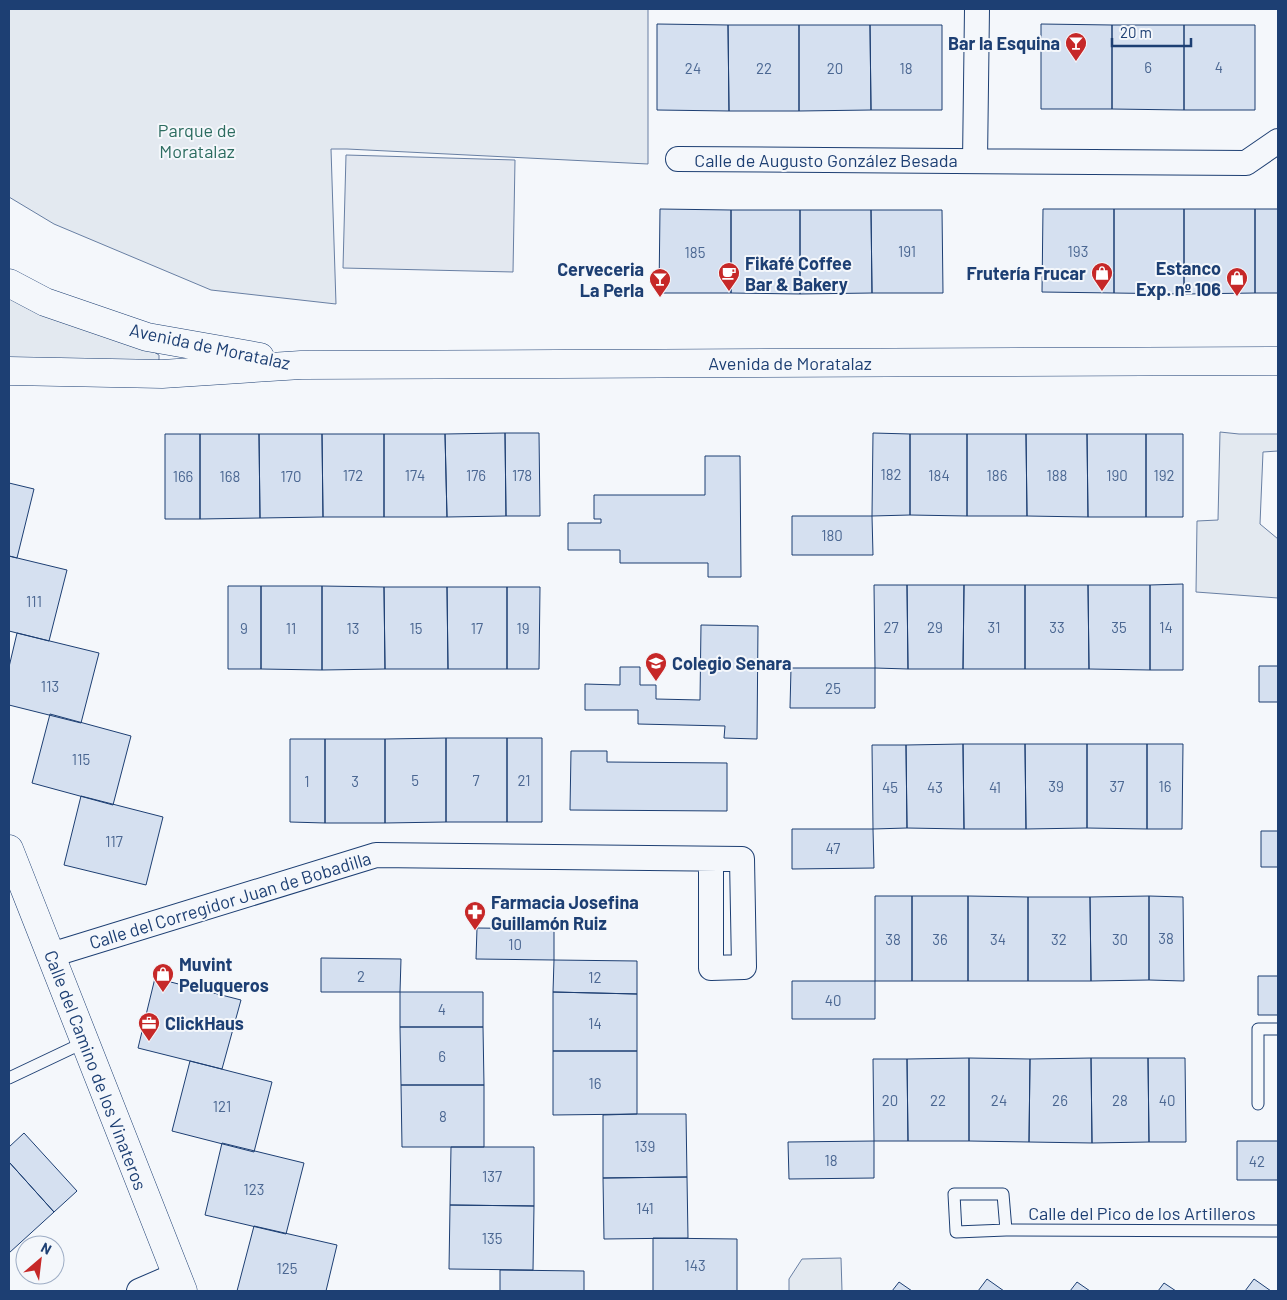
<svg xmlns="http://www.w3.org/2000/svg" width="1287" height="1300" font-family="Barlow,sans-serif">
<rect width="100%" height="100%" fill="#f4f7fb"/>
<path fill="#e3e9f0" stroke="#687fa3" d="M9 9H648V164L347 149H331L336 304 211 290 54 224 9 197Z
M9 298 154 352 159 355V360L154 362 9 360Z
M1220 432 1239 434H1278V451L1263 452 1260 524 1278 539V598L1196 592 1197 521 1218 520Z
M841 1258 842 1291H789V1279L802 1259Z"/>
<path fill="#e3e8f0" stroke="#687fa3" d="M346 155 515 160 513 272 343 268Z"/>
<path fill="#d5e0f0" stroke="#1d3f73" d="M657 24 728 25 729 111 657 110Z
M1041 24 1112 25V109H1041Z
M728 25H799V111H729Z
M799 25H870L871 110 799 111Z
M870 25H942V110H871Z
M1112 25H1184V110L1112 109Z
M1184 25H1255V110H1184Z
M660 209 731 210V293H659Z
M1043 209H1114V293L1042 292Z
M1114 209H1184V294L1114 293Z
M1184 209H1255V293L1184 294Z
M1255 209H1278V293H1255Z
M731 210H800V294L731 293Z
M800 210H871L872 293 800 294Z
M871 210H942L943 293H872Z
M505 433 506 516 447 517 445 434Z
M505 433H539L540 516H506Z
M873 433 910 434V515L872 516Z
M165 434H200V519H165Z
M200 434H259L260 518 200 519Z
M259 434H322L323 517 260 518Z
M322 434H384V517H323Z
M384 434H445L447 517H384Z
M910 434H967V516L910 515Z
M967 434H1026L1027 516H967Z
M1026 434H1087L1088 517 1027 516Z
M1087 434H1146V517H1088Z
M1146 434H1183V517H1146Z
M705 456H740L741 577H708V563H620V550H568V523H601V519H594V495H705Z
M9 483 34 489 17 558 9 556Z
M792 516H872L873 555H792Z
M9 556 67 570 49 641 9 631Z
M1183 584V670H1150V585Z
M874 585H907L908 669 875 668Z
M907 585H964L963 669H908Z
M964 585H1025V669H963Z
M1025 585H1088L1089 669H1025Z
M1088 585H1150V670L1089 669Z
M228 586H261V669H228Z
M261 586H322V670L261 669Z
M322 586 384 587 385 669 322 670Z
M384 587H447L448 669H385Z
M447 587H507V669H448Z
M507 587H540L539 669H507Z
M701 625 758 626 757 739 724 738 725 726 638 724V710H585V684L620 685V667H640V685H656V699L700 700Z
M17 633 99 653 81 723 9 705V667Z
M1259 666H1278V702H1259Z
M791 668H875V708H790Z
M50 714 131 736 113 805 32 783Z
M446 738V822L385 823V739Z
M446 738H507V822H446Z
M507 738H542V822H507Z
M290 739H325V823L290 822Z
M325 739H385V823H325Z
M963 744H1025L1026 829H964Z
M963 744 964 829 907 828 906 745Z
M1025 744H1087V828L1026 829Z
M1087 744H1147V829L1087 828Z
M1147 744H1183L1182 829H1147Z
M872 745H906L907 828 873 829Z
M571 751H607V762L727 763V811L570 810Z
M81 796 163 817 146 885 64 865Z
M792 829H873L874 868 792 869Z
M1261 831H1278V867H1261Z
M875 896H912V981H875Z
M912 896H968V981H912Z
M968 896 1028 897V981H968Z
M1149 896 1183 897 1184 981 1149 980Z
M1149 896V980L1091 981 1090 897Z
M1028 897H1090L1091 981H1028Z
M477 928 554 929V960L476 959Z
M321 958 401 959 400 992H321Z
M554 960 637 961V994L553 992Z
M1258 976H1278V1015H1258Z
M155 978 241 1000 222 1069 138 1048Z
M792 981H875V1019H792Z
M400 992H483V1027H400Z
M553 992 637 994V1051H553Z
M400 1027H483L484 1085H401Z
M553 1051H637V1114L553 1115Z
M969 1058 1030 1059 1029 1142 969 1141Z
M969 1058V1141H908L907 1059Z
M1091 1058H1148L1149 1142 1092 1143Z
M1091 1058 1092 1143 1029 1142 1030 1059Z
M1148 1058H1185L1186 1142H1149Z
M873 1059H907L908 1141H874Z
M190 1061 272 1082 254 1152 172 1131Z
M401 1085H484V1147H402Z
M637 1114H686L687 1177 603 1178V1115Z
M24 1133 77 1191 54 1212 9 1162V1147Z
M874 1141V1178L789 1179 788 1142Z
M1237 1141H1278V1180H1237Z
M222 1143 304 1163 286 1234 205 1215Z
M451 1147H534V1206L450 1205Z
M9 1162 54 1212 9 1253Z
M687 1177 688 1238 604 1239 603 1178Z
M450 1205 534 1206 533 1270 449 1269Z
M254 1226 337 1245 326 1291H237Z
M653 1238 737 1239V1291H653Z
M500 1270 584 1271V1291H500Z
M987 1279 1004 1291H978Z
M1254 1279 1271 1291H1245Z
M899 1282 912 1291H892Z
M1077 1282 1090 1291H1070Z
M1164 1283 1176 1291H1158Z"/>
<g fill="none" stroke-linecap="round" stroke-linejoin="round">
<g stroke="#1d3f73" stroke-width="13">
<path id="service" d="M9 1078 85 1042
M1258 1104V1029H1278
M1006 1230 1003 1194H954L956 1232 1006 1230 1278 1231"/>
</g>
<g stroke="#1d3f73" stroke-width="26">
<path id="minor" d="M678 159 1246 163 1278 141
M975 161 977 9
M51 955 376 855 742 859 744 967 711 968V859
M139 1291 176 1275"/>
</g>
<g stroke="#1d3f73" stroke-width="29">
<path id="tertiary" d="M9 849 183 1291"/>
</g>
<g stroke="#1d3f73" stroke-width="29">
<path id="secondary" d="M9 283 45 302 147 337 260 357
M9 371 162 374 301 365 1278 361"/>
</g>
<use href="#service" stroke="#f4f7fb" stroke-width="11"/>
<use href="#minor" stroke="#f4f7fb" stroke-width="24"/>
<use href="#tertiary" stroke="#f4f7fb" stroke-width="28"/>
<use href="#secondary" stroke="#f4f7fb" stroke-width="28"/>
</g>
<defs>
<g id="bar-pin" transform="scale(1.125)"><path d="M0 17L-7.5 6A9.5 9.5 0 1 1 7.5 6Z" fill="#c62828" stroke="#f4f7fb"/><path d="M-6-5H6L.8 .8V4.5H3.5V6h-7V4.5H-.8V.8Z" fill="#fff"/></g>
<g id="cafe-pin" transform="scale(1.125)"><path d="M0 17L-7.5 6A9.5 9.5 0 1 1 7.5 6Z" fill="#c62828" stroke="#f4f7fb"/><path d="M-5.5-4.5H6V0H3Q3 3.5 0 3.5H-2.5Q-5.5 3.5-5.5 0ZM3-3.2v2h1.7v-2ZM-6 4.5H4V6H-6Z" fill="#fff"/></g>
<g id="shop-pin" transform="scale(1.125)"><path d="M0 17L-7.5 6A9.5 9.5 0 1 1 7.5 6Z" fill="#c62828" stroke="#f4f7fb"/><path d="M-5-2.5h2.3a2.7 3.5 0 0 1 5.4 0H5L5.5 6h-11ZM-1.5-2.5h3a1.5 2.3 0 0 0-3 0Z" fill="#fff"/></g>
<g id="school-pin" transform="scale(1.125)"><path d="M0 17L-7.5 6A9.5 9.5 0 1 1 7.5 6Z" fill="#c62828" stroke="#f4f7fb"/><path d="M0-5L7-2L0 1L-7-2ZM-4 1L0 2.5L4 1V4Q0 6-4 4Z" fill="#fff"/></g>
<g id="pharmacy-pin" transform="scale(1.125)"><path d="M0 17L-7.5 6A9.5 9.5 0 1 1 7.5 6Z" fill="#c62828" stroke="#f4f7fb"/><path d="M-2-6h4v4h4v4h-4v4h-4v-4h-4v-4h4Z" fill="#fff"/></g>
<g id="office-pin" transform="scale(1.125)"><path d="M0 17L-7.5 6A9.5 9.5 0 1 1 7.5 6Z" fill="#c62828" stroke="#f4f7fb"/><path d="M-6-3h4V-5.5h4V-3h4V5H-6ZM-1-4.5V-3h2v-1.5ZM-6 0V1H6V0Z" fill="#fff"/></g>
</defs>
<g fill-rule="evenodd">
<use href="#bar-pin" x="1076" y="43"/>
<use href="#cafe-pin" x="729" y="273"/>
<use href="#shop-pin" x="1102" y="273"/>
<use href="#shop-pin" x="1237" y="278"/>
<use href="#bar-pin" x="660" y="279"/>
<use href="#school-pin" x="656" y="663"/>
<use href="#pharmacy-pin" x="475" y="912"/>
<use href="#shop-pin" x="163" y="974"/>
<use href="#office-pin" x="149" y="1023"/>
</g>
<g text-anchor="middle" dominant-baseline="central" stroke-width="4" stroke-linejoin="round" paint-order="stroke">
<g font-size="15" fill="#4b6792">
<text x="1148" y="67">6</text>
<text x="1219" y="67">4</text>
<text x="693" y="68">24</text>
<text x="764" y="68">22</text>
<text x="835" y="68">20</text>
<text x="906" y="68">18</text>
<text x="907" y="251">191</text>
<text x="1078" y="251">193</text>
<text x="695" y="252">185</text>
<text x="891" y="474">182</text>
<text x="353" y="475">172</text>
<text x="415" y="475">174</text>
<text x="476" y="475">176</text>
<text x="522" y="475">178</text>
<text x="939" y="475">184</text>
<text x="997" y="475">186</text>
<text x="1057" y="475">188</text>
<text x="1117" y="475">190</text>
<text x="1164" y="475">192</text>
<text x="183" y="476">166</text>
<text x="230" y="476">168</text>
<text x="291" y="476">170</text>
<text x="832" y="535">180</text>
<text x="34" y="601">111</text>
<text x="891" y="627">27</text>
<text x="935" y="627">29</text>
<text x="994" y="627">31</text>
<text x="1057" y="627">33</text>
<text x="1119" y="627">35</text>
<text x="1166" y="627">14</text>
<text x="244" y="628">9</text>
<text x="291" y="628">11</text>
<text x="353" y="628">13</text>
<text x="416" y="628">15</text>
<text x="477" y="628">17</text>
<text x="523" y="628">19</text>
<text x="50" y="686">113</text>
<text x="833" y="688">25</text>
<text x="81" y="759">115</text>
<text x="415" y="780">5</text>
<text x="476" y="780">7</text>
<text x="524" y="780">21</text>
<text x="307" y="781">1</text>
<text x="355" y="781">3</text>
<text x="1056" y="786">39</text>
<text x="1117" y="786">37</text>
<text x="1165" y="786">16</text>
<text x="890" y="787">45</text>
<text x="935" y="787">43</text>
<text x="995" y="787">41</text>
<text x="114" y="841">117</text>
<text x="833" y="848">47</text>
<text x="1166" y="938">38</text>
<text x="893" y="939">38</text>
<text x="940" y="939">36</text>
<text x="998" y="939">34</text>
<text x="1059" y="939">32</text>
<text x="1120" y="939">30</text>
<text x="515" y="944">10</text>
<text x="361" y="976">2</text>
<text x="595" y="977">12</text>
<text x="833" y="1000">40</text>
<text x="442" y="1009">4</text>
<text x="595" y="1023">14</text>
<text x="442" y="1056">6</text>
<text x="595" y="1083">16</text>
<text x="890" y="1100">20</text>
<text x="938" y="1100">22</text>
<text x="999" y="1100">24</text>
<text x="1060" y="1100">26</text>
<text x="1120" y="1100">28</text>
<text x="1167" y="1100">40</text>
<text x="222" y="1106">121</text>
<text x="443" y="1116">8</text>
<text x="645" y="1146">139</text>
<text x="831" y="1160">18</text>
<text x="1257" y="1161">42</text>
<text x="492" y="1176">137</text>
<text x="254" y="1189">123</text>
<text x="645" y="1208">141</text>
<text x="492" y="1238">135</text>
<text x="695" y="1265">143</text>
<text x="287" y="1268">125</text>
</g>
<g font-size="18" font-weight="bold" fill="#1d3f73" stroke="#f4f7fb" text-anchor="start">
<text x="1060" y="43" text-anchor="end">Bar la Esquina</text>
<text x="745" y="263">Fikafé Coffee<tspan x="745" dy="21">Bar &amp; Bakery</tspan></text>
<text x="1221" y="268" text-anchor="end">Estanco<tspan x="1221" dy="21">Exp. nº 106</tspan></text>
<text x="644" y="269" text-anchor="end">Cerveceria<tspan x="644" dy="21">La Perla</tspan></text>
<text x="1086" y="273" text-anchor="end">Frutería Frucar</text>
<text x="672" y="663">Colegio Senara</text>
<text x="491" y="902">Farmacia Josefina<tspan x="491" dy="21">Guillamón Ruiz</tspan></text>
<text x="179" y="964">Muvint<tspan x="179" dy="21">Peluqueros</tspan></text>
<text x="165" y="1023">ClickHaus</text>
</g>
<g font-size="18" fill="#2c6c60" stroke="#f4f7fb">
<text x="197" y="130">Parque de<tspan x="197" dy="21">Moratalaz</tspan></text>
</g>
<g font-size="18" fill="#1d3f73" stroke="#f4f7fb">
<text x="826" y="160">Calle de Augusto González Besada</text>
<text transform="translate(210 346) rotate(12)">Avenida de Moratalaz</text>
<text x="790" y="363">Avenida de Moratalaz</text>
<text transform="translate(230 900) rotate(-17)">Calle del Corregidor Juan de Bobadilla</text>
<text transform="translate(96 1070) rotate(69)">Calle del Camino de los Vinateros</text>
<text x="1142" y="1213">Calle del Pico de los Artilleros</text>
</g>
</g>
<rect width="1287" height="1300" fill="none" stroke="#1d3f73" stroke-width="20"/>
<g transform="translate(40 1260) rotate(28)"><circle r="24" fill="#f4f7fb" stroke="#9eadc5"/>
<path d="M0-4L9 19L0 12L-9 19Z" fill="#c62828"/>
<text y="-8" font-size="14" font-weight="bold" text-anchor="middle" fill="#1d3f73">N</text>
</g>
<path d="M1112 38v8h79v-8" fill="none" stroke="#1d3f73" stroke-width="2.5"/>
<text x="1120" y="38" font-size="15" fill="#1d3f73" stroke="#f4f7fb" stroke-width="4" paint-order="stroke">20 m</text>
</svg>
